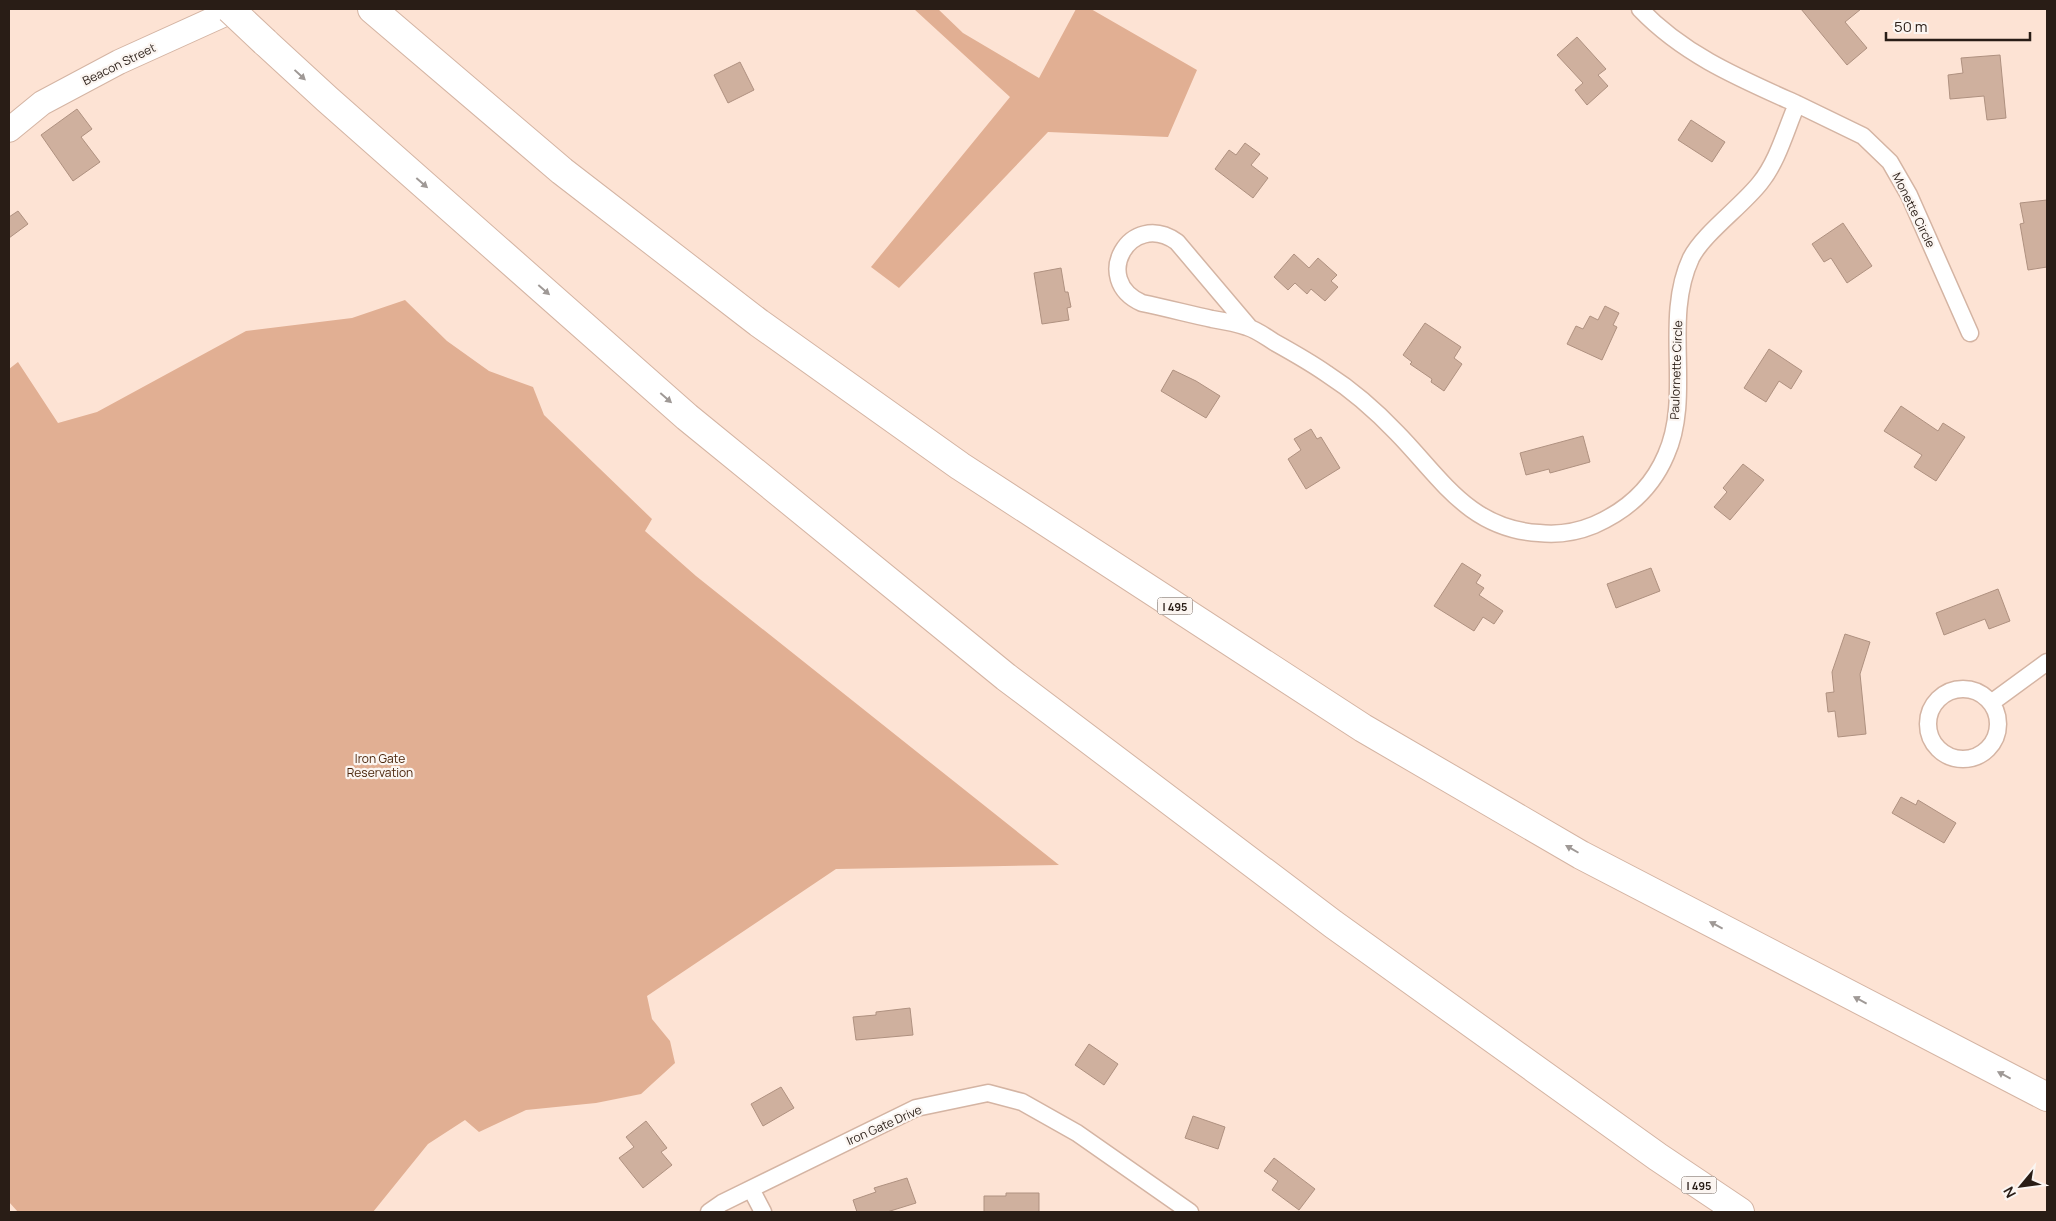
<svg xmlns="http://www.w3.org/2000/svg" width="2056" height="1221" font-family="Manrope,sans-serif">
<rect width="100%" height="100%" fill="#fde3d4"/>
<path fill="#e1af93" d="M914 9H938L963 33 1039 78 1076 9H1091L1197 70 1168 137 1048 132 899 288 871 267 1010 97Z
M405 300 447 341 489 371 533 387 544 415 652 519 645 531 696 576 1059 865 836 869 647 996 652 1019 670 1041 675 1063 641 1094 596 1103 526 1110 479 1132 465 1120 428 1144 373 1212H18L9 1202V369L18 362 58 423 97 412 246 331 352 318Z"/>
<path fill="#cfb09e" stroke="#af9180" d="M1801 9H1861L1845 22 1867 48 1847 65Z
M1577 37 1606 69 1598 75 1608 86 1587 105 1575 90 1583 83 1557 55Z
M2000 55 2006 118 1987 120 1984 96 1950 99 1948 75 1963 73 1961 58Z
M740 62 754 90 728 103 714 75Z
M77 109 92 129 81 137 100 162 73 181 41 135Z
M1691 120 1725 142 1712 162 1678 140Z
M1245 143 1260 154 1251 165 1268 178 1253 198 1215 169 1229 150 1236 155Z
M2047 200V267L2028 270 2020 224 2024 223 2020 203Z
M18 211 28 224 9 238V217Z
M1843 223 1872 266 1847 283 1831 258 1824 262 1812 244Z
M1294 254 1309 268 1318 258 1337 275 1331 281 1338 287 1325 301 1311 289 1307 294 1295 283 1288 290 1274 277Z
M1061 268 1065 292H1068L1071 307 1067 308 1069 320 1042 324 1034 273Z
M1605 306 1619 313 1613 325 1617 327 1602 360 1567 344 1576 326 1583 329 1590 316 1598 320Z
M1425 323 1461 347 1454 358 1462 364 1444 391 1431 382 1432 379 1410 364 1412 362 1403 355Z
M1769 349 1802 371 1791 389 1779 381 1766 402 1744 388Z
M1173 370 1196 381 1220 396 1206 418 1161 391Z
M1901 406 1938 431 1943 423 1965 437 1936 481 1914 467 1922 455 1884 431Z
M1311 429 1317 439 1321 437 1340 468 1306 489 1288 459 1301 450 1294 439Z
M1583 436 1590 462 1550 473 1549 469 1526 475 1520 453Z
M1743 464 1764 480 1730 520 1714 507 1727 492 1723 488Z
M1462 563 1481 575 1476 583 1484 588 1479 595 1503 611 1494 624 1483 617 1474 631 1434 606Z
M1651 568 1660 591 1616 608 1607 584Z
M1998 589 2010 621 1989 629 1985 619 1944 635 1936 613Z
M1845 634 1870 642 1860 674 1866 734 1838 737 1835 711 1828 712 1826 693 1834 692 1832 672Z
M1901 797 1916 805 1918 800 1956 823 1944 843 1892 813Z
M910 1008 913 1035 856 1040 853 1017 876 1015V1012Z
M1089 1044 1118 1064 1104 1085 1075 1065Z
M781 1087 794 1108 763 1126 751 1104Z
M1193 1116 1225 1127 1218 1149 1185 1138Z
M646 1121 667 1148 661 1152 672 1165 643 1188 619 1158 634 1147 626 1137Z
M1274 1158 1315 1189 1299 1210 1272 1190 1278 1181 1264 1171Z
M907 1178 916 1203 887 1212H857L853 1200 876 1192 874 1188Z
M1006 1193H1039V1212H984V1196H1006Z"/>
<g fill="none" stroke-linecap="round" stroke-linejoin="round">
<g stroke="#d4b4a3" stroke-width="19">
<path id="minor" d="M1797 104 1863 136 1890 162 1909 195 1970 333
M1249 327 1177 242C1130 209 1090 280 1142 303 1166 308 1189 314 1212 319 1224 321 1236 323 1247 327 1257 330 1266 337 1274 342 1292 352 1310 362 1327 374 1352 390 1376 411 1397 433 1441 478 1469 529 1539 533 1557 535 1577 532 1594 525 1626 511 1652 488 1666 455 1693 395 1662 320 1691 258 1703 234 1742 206 1760 183 1778 161 1786 129 1797 104 1739 78 1684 55 1640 9
M1928 724a35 35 0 1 1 70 0a35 35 0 1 1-70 0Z
M1991 703 2047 662
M751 1189 763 1212
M709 1212 722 1203 916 1108 988 1093 1022 1102 1077 1133 1190 1212"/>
</g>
<g stroke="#d4b4a3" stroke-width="26">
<path id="secondary" d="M9 130 42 103 119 62 236 9"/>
</g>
<g stroke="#d4b4a3" stroke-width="30">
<path id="motorway" d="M372 9 562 171 759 323 960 466 1363 728 1581 855 2047 1097
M265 42 327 99 687 417 1006 677 1333 924 1658 1157 1740 1212"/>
</g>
<use href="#minor" stroke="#fff" stroke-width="16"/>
<use href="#secondary" stroke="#fff" stroke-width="24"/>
<use href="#motorway" stroke="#fff" stroke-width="28"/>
<g stroke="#d4b4a3" stroke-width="30" stroke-linecap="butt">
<path id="motorway-bridge" d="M230 9 265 42"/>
</g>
<use href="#motorway-bridge" stroke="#fff" stroke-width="28"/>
</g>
<defs><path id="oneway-solid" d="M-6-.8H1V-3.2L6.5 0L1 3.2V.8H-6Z" transform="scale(1.25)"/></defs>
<g fill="#9f9996">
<use href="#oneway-solid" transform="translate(300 75) rotate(43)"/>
<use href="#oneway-solid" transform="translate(422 183) rotate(41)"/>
<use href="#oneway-solid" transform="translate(544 290) rotate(41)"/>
<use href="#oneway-solid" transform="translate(666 398) rotate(41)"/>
<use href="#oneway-solid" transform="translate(1572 849) rotate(-150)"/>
<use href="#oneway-solid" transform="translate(1716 925) rotate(-152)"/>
<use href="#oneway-solid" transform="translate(1860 1000) rotate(-152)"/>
<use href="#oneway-solid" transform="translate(2004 1075) rotate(-152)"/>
</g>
<g text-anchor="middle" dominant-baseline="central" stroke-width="4.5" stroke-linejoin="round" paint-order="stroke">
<g fill="#fbf5f1" stroke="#685e58" stroke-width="1">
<rect x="1157.5" y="597.5" width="35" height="17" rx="4"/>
<rect x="1681.5" y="1176.5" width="35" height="17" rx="4"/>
</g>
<g font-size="11" font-weight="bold" fill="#291d16">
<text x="1175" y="606">I 495</text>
<text x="1699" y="1185">I 495</text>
</g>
<g font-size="12" fill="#291d16" stroke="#fbf5f1">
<text transform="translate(119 64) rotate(-26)">Beacon Street</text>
<text transform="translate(1914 210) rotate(64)">Monette Circle</text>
<text transform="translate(1676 370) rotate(-88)">Paulornette Circle</text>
<text transform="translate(884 1125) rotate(-24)">Iron Gate Drive</text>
</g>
<g font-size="12" fill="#4a250b" stroke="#fbf5f1">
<text x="380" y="758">Iron Gate<tspan x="380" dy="14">Reservation</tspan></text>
</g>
</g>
<rect width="2056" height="1221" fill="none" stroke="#291d16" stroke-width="20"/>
<g transform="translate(2021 1186) rotate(241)" stroke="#fbf5f1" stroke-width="4" paint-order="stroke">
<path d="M0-4L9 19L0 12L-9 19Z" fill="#291d16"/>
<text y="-8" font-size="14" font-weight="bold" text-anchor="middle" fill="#291d16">N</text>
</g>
<path d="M1886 32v8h144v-8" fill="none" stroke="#291d16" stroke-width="2.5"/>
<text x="1894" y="32" font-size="15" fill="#291d16" stroke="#fbf5f1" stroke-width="4" paint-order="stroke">50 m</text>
</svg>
